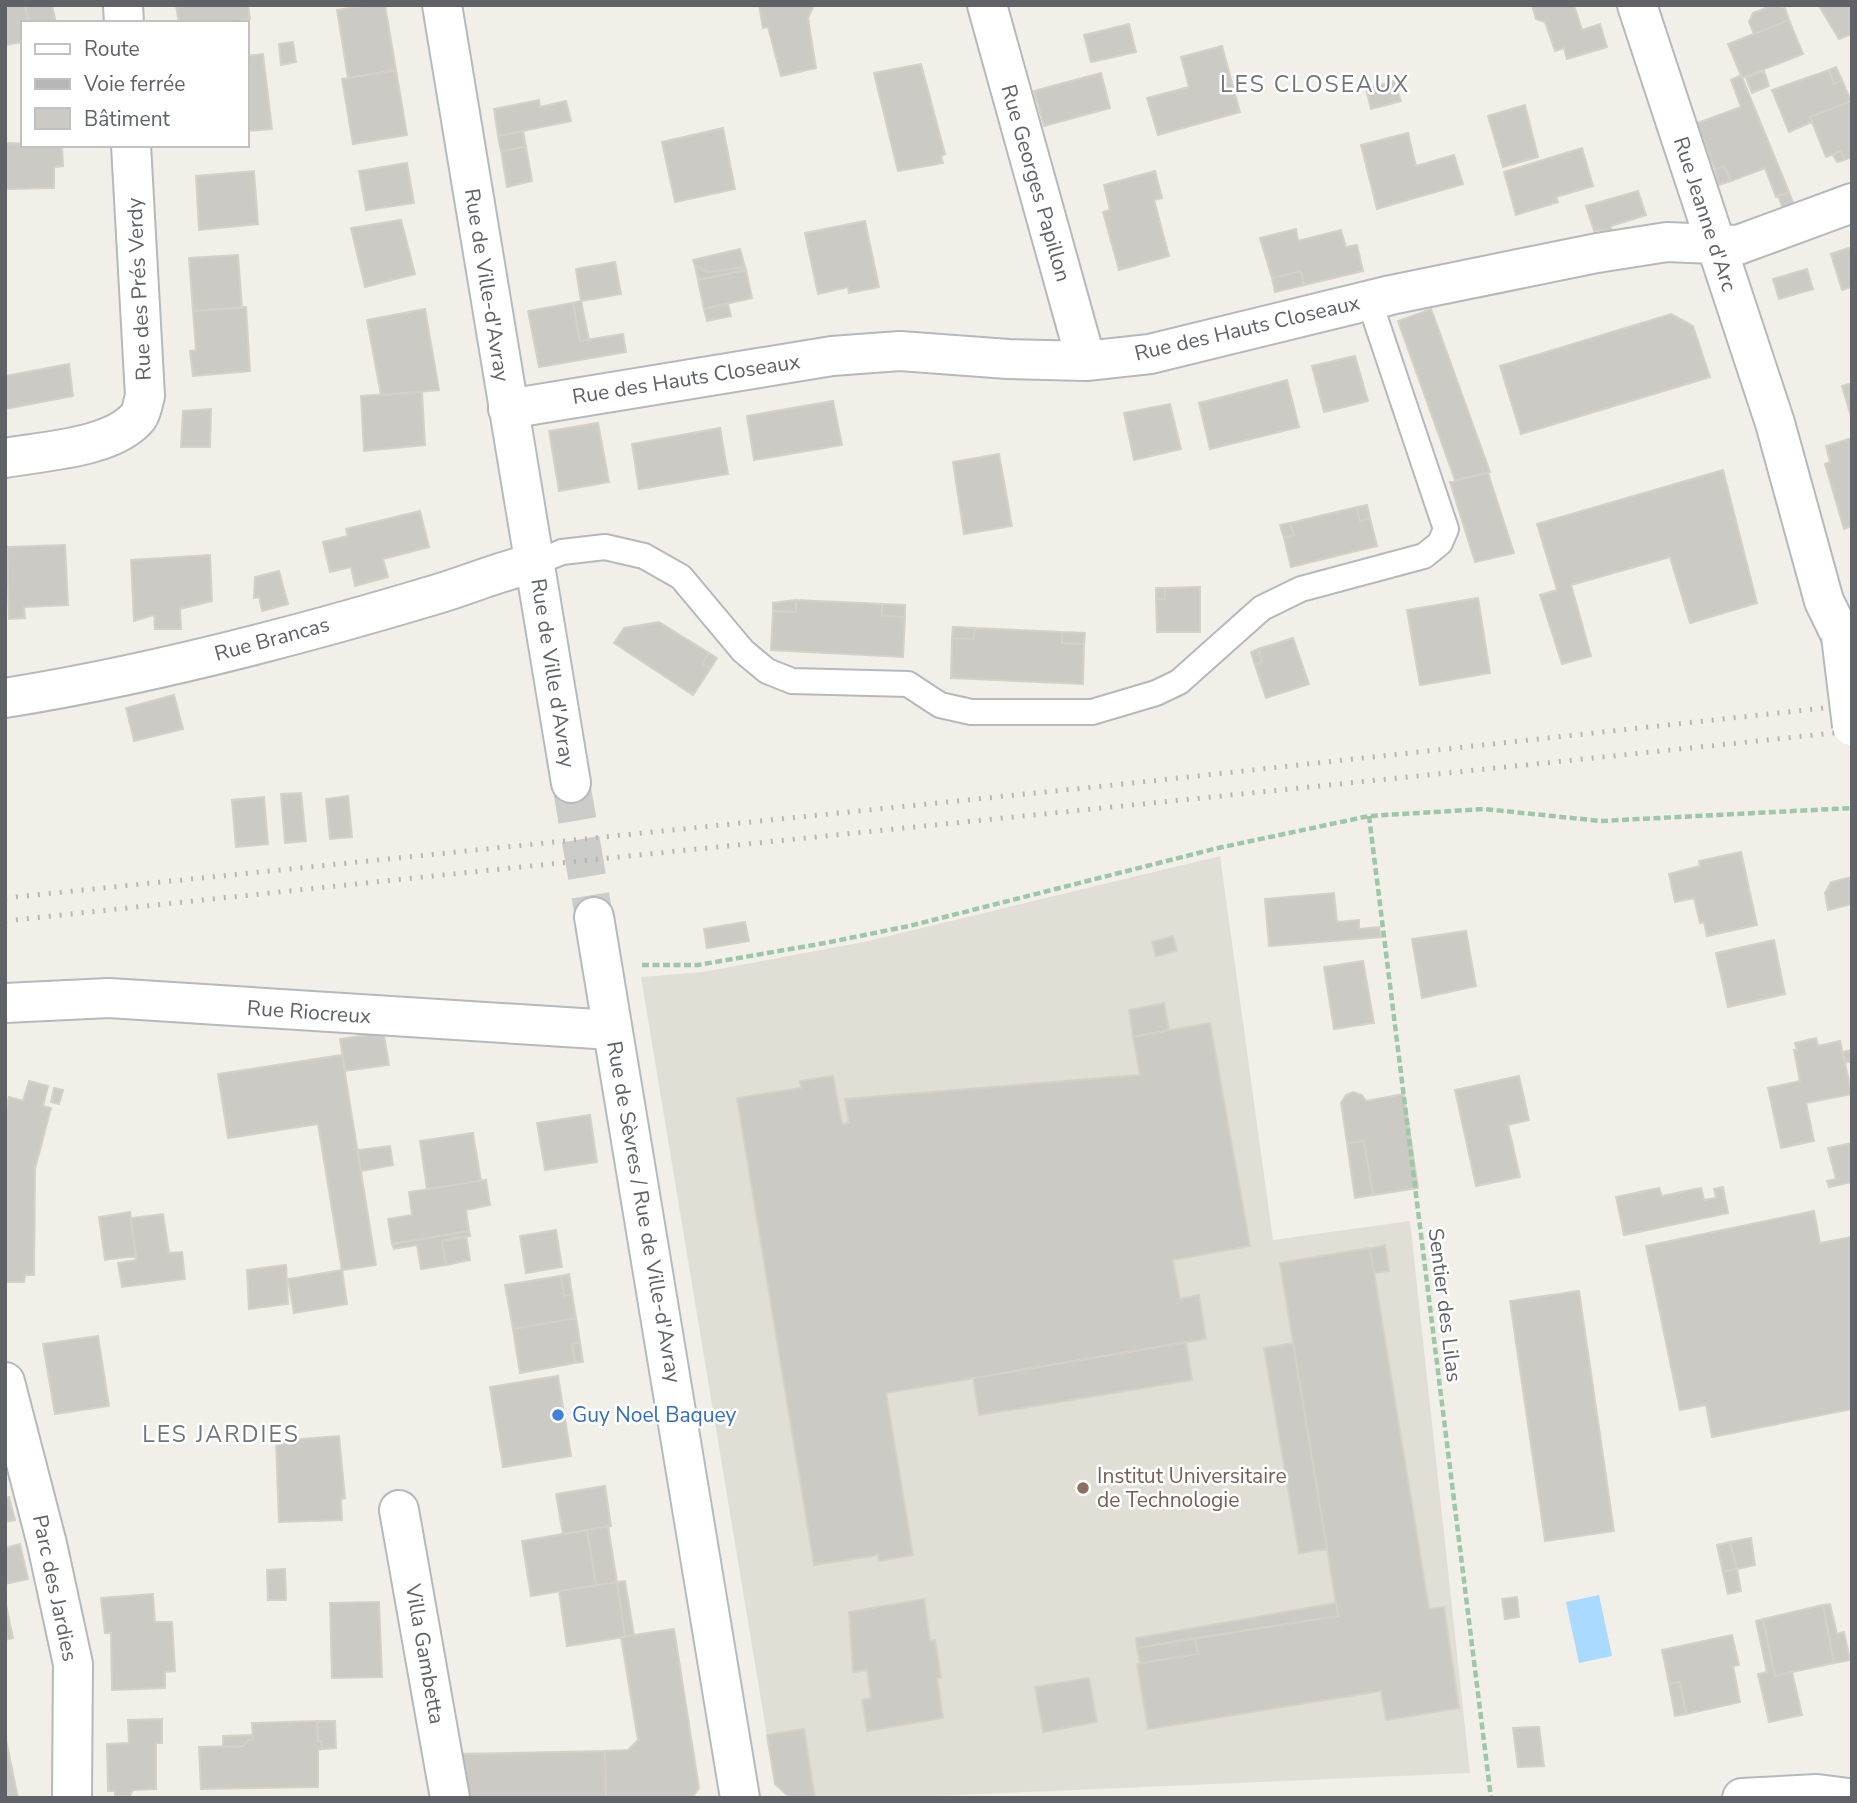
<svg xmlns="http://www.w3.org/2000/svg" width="1857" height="1803" font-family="'Nunito Sans',sans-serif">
<rect width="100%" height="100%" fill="#f1efe8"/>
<path fill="#e1ded6" d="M1220 856 1273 1240 1410 1221 1470 1773 889 1798H790L775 1784 641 977 703 972 864 942Z"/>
<path fill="#aadaff" d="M1599 1595 1612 1656 1579 1663 1566 1602Z"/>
<path fill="#cccac5" stroke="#d6d1c6" stroke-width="2" d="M5 5H25L29 23H23V42L5 45Z
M25 5H52L56 23H29Z
M176 5H248L250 19 221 23H179Z
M368 5H385L396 70 348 78 337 10Z
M759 5H814L808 18 816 68 781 76 768 27 763 28Z
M1532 5H1574L1582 30 1600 24 1607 47 1567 59 1564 48 1555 51 1545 22 1536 19Z
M1773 5 1785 8 1789 20 1754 34 1749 22 1753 13Z
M1852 5V34L1839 39 1819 6Z
M1789 20 1803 54 1742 78 1728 44Z
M1129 24 1136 52 1091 62 1084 35Z
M293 42 296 62 281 65 279 44Z
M1222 46 1240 112 1158 135 1147 98 1189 87 1181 57Z
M263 54 272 129 247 131V56Z
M921 64 945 154 941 156 943 163 898 171 874 73Z
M1836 67 1842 80 1834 84 1829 70Z
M396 70 407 135 353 144 342 79Z
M1829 70 1834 84 1842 80 1851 101 1810 117 1812 122 1789 132 1772 90Z
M1764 71 1769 86 1752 93 1746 78Z
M1101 73 1110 108 1044 126 1034 91Z
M1741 75 1789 192 1778 196 1776 197 1765 168 1731 181 1724 166 1715 170 1697 123 1741 107 1731 80Z
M1394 81 1401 101 1371 109 1366 89Z
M539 100 540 107 566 101 571 121 498 136 494 109Z
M1851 101 1852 157 1844 160 1841 151 1826 157 1810 117Z
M1525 105 1538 157 1503 167 1488 116Z
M723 128 735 189 675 202 662 142Z
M523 131 526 147 501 151 498 136Z
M1408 133 1416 166 1454 155 1463 184 1377 209 1361 145Z
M5 143 62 145 63 166 54 167V188L5 189Z
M526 147 532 181 507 187 501 151Z
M1582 148 1593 186 1556 197 1558 202 1516 215 1504 172Z
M1841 151 1844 160 1837 162 1833 155Z
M407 163 414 203 366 210 359 171Z
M1724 166 1731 181 1719 185 1715 170Z
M254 171 258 224 199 230 196 176Z
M1155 171 1162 198 1154 200 1169 256 1119 270 1103 212 1110 210 1104 185Z
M1638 191 1646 215 1611 226V229L1594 231 1586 206Z
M1789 192 1797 212 1786 216 1778 196Z
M401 220 415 274 365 287 351 228Z
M865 221 879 287 849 293 848 287 818 294 805 233Z
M1296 229 1298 241 1341 230 1346 247 1357 245 1363 271 1304 285 1301 271 1272 278 1260 238Z
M1852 247V287L1842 290 1831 254Z
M740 249 745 267 708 272 695 266 693 260Z
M238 255 242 308 193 311 189 258Z
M615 262 621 294 581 301 576 269Z
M695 266 708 272 745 267 746 270 698 280Z
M1807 269 1813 289 1779 299 1773 279Z
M746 270 752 298 704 309 698 280Z
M1301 271 1304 285 1275 292 1272 278Z
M581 301 589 340 580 341 573 303Z
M573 303 580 341 623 334 626 352 539 367 528 311Z
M728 304 731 316 707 321 704 309Z
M246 307 250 371 193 376 190 351 196 350 193 311Z
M425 309 439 390 381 395 367 320Z
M1431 309 1433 314 1490 472 1455 480 1398 321Z
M1671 314 1693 326 1710 377 1521 434 1500 366Z
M1355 356 1368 401 1324 412 1312 366Z
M69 364 73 396 5 409V376Z
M1287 380 1299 427 1210 449 1199 403Z
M1852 383V420L1842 386Z
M422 392 425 445 364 451 361 396Z
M833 401 842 445 754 460 747 416Z
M1170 404 1181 449 1134 460 1124 413Z
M211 409 210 447H181L183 411Z
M598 423 609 482 559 491 549 431Z
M720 428 728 474 639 489 632 444Z
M1852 438V526L1844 529 1825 464 1830 462 1826 446Z
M999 454 1012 526 964 534 953 462Z
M1723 470 1757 603 1690 623 1670 557 1571 585 1591 656 1562 664 1540 595 1557 590 1537 524Z
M1488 473 1514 553 1475 562 1450 482Z
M1367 505 1370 518 1360 521 1357 507Z
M1357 507 1360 521 1370 518 1377 546 1291 567 1284 538 1294 535 1290 523Z
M420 511 429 547 383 559 388 577 355 586 351 567 330 572 323 542 348 536 346 529Z
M1290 523 1294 535 1284 538 1280 525Z
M65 545 68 605 24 607 25 618 9 619 7 547Z
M210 555 212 601 180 609 181 629H155L154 615 134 621 131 560Z
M279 571 288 604 262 611 259 597 254 598 255 577Z
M1200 587V632H1157L1156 599H1165V588Z
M1156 588H1165V599H1156Z
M1478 598 1490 673 1420 685 1407 610Z
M796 600V612L773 611V603Z
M796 600 882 604V616L905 617 903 657 771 650 773 611 796 612Z
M882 604 905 605V617L882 616Z
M659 622 709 653 702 663 710 669 693 695 614 643 624 628Z
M953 627 975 628 974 639 952 638Z
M975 628 1062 632V643L1084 644 1083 684 951 678 952 638 974 639Z
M1062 632 1085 633 1084 644 1062 643Z
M1293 638 1309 684 1266 698 1255 665 1262 662 1258 649Z
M1258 649 1262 662 1255 665 1251 652Z
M709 653 717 658 710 669 702 663Z
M174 695 183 729 134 741 126 708Z
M301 793 306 841 285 843 281 794Z
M348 796 352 837 330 839 326 799Z
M264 797 268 844 236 847 232 800Z
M1741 852 1757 925 1707 936 1704 922 1700 923 1694 898 1675 902 1669 874 1700 866 1699 861Z
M1852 877V904L1828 910 1825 893 1831 882Z
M1334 893 1337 922 1359 920V929L1379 927 1381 937 1269 946 1265 899Z
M745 922 749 941 707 948 704 929Z
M1466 931 1476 986 1422 998 1412 939Z
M1173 936 1177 951 1156 956 1152 942Z
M1774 940 1785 994 1728 1007 1716 953Z
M1363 961 1374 1023 1334 1029 1324 967Z
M1164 1003 1169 1030 1133 1037 1129 1010Z
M1210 1023 1250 1246 1173 1260 1180 1299 1199 1295 1206 1339 886 1393 913 1555 879 1561 878 1555 814 1565 737 1098 801 1088 800 1081 833 1076 842 1124 849 1123 845 1099 1140 1075 1133 1037Z
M373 1034 384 1035 389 1065 345 1071 340 1039Z
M1816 1038 1818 1046 1840 1041 1852 1094 1806 1103 1814 1141 1781 1148 1768 1088 1800 1081 1794 1050H1797L1795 1043Z
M1851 1050 1852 1061 1845 1063 1843 1052Z
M342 1055 376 1265 342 1270 318 1124 228 1138 218 1074Z
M1519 1076 1529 1120 1508 1125 1520 1177 1476 1186 1455 1090Z
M29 1081 48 1086 43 1106 51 1108 35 1169 34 1275H25L24 1282H5V1112L9 1097 23 1101Z
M54 1088 63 1090 59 1104 51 1102Z
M1353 1092 1362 1095 1366 1101 1404 1094 1418 1188 1373 1195 1364 1141 1347 1143 1341 1103 1346 1095Z
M590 1115 597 1162 545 1170 537 1123Z
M473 1133 481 1181 427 1189 420 1141Z
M1364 1141 1373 1195 1355 1198 1347 1143Z
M1852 1143V1182L1829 1187 1827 1181 1836 1179 1828 1148Z
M390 1146 393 1165 361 1171 358 1150Z
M486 1180 490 1205 466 1210 469 1231 392 1244 388 1219 412 1215 409 1192Z
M1723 1187 1728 1213 1624 1235 1616 1197 1659 1188 1662 1196 1701 1188 1704 1200 1716 1198 1714 1189Z
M1814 1211 1820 1243 1852 1237V1409L1712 1437 1706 1405 1680 1410 1646 1246Z
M130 1212 136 1256 105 1260 99 1217Z
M163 1214 169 1253 182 1252 185 1279 122 1287 118 1263 136 1260 131 1218Z
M556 1230 562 1267 526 1273 520 1236Z
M469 1231 470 1236 442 1241 446 1265 421 1269 417 1245 394 1249 392 1244Z
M466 1236 470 1260 446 1265 442 1241Z
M1385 1245 1389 1271 1374 1273 1370 1249Z
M1370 1248 1429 1609 1444 1607 1459 1708 1386 1720 1381 1691 1148 1729 1137 1664 1198 1654 1195 1638 1338 1616 1280 1263Z
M286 1265 288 1304 249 1309 247 1270Z
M342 1270 347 1304 294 1313 288 1279Z
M569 1274 572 1294 564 1296 561 1276Z
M561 1276 564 1296 572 1294 576 1318 513 1329 505 1285Z
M1579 1291 1614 1531 1545 1541 1510 1301Z
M576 1318 580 1342 572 1343 575 1363 520 1373 513 1329Z
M98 1336 109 1406 55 1414 43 1344Z
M580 1342 583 1362 575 1363 572 1343Z
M1186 1342 1192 1380 979 1415 973 1378Z
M1293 1343 1327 1549 1299 1553 1264 1348Z
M558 1376 571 1456 503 1467 490 1387Z
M339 1436 345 1498 341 1499 342 1520 279 1522 276 1441Z
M605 1486 611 1526 563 1534 556 1494Z
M9 1497 15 1520 5 1522V1498Z
M608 1526 617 1582 596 1585 587 1530Z
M587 1530 596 1585 531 1596 522 1541Z
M1751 1538 1755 1565 1737 1569 1730 1542Z
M1730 1542 1737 1569 1723 1572 1717 1545Z
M20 1544 28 1579 5 1584V1548Z
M285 1569 286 1600H268L267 1570Z
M1737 1569 1741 1591 1728 1594 1723 1572Z
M625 1581 634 1635 625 1637 617 1582Z
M617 1582 625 1637 567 1646 559 1591Z
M153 1594 155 1622H172L175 1671 165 1672V1688L112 1690 111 1633H105L101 1598Z
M1517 1597 1519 1617 1505 1619 1502 1599Z
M924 1599 930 1641 935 1640 941 1678H937L943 1718 867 1731 862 1700 871 1698 867 1670 853 1672 849 1612Z
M5 1600 13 1638 5 1640Z
M379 1602 382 1677 332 1678 330 1603Z
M1336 1603 1338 1616 1137 1648 1136 1638Z
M1830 1604 1837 1634 1844 1632 1850 1660 1834 1663 1823 1605Z
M1823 1605 1834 1663 1775 1676 1763 1619Z
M1763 1619 1775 1676 1792 1672 1802 1715 1769 1722 1758 1674 1767 1672 1756 1621Z
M674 1629 699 1788 692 1798H606L605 1751 628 1750 638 1740 621 1637Z
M1732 1635 1739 1665 1733 1666 1740 1702 1686 1714 1680 1682 1669 1684 1662 1650Z
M1195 1638 1198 1654 1140 1663 1137 1648Z
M1089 1678 1097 1722 1043 1732 1035 1687Z
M1680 1682 1686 1714 1675 1716 1669 1684Z
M162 1719V1743H156V1789L133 1790 130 1796H115V1791H108L107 1744 129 1743 128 1720Z
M317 1721 318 1741H321L322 1749 318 1750V1787L201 1789 199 1747 244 1746 248 1740H253L252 1723Z
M317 1721H335L336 1748 322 1749 321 1741H318Z
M1539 1727 1544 1766 1518 1767 1513 1728Z
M804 1729 815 1798H790L775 1784 767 1735Z
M5 1735 18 1798H5Z
M253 1735V1740H248L244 1746 223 1747V1736Z
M605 1751 606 1798H463L455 1754Z"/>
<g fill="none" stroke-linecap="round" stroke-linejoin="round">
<path stroke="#ccccc8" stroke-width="38" stroke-dasharray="38 19" stroke-linecap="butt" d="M571 783 594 917"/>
<g stroke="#b5b8bc" stroke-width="28">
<path id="service" d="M535 563 562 552 605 547 644 556 681 577 743 651 767 671 792 681 908 684 940 705 971 712H1092L1156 693 1179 682 1262 608 1301 589 1424 556 1440 543 1446 529 1369 300"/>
</g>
<g stroke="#b5b8bc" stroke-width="42">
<path id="minor" d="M123 5 124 23
M987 5 1086 361
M1637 5 1775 423 1824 601 1841 636
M508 409 832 356 900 351 1008 359 1086 361 1150 354 1391 295 1597 253 1667 242 1738 245 1852 203
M5 458C43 451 113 448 138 417 142 412 143 402 145 396L131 145
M5 698C150 675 294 637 434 595 468 585 500 571 535 563
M5 1003 109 998 612 1030
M5 1382 47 1544 73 1664 72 1798
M399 1510 450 1798
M1742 1798 1817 1794 1849 1798"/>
</g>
<g stroke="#b6babf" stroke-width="42">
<path id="secondary" d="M442 5 571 783
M594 917 740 1798"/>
</g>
<path stroke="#9cc7a9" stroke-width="4.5" stroke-dasharray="7 3.5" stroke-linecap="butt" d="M1369 816 1491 1798
M642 965H698L825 943 909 926 1218 848 1369 816 1484 809 1601 821 1852 808"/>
<use href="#service" stroke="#fff" stroke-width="24"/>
<use href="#minor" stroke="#fff" stroke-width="38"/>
<use href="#secondary" stroke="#fff" stroke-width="38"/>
<path stroke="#b6b7b8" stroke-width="5" stroke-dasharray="2 9" stroke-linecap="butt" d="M5 898 1114 785 1852 705
M5 921C620 855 1236 796 1852 731"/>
<g stroke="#b5b8bc" stroke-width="42" stroke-linecap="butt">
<path id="minor-bridge" d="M1841 636 1852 726"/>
</g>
<use href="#minor-bridge" stroke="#fff" stroke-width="38"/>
</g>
<circle fill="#3f7fe0" stroke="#fff" stroke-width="2.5" cx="558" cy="1415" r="7"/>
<circle fill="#8d6e63" stroke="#fff" stroke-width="2.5" cx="1083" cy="1488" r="7"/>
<g text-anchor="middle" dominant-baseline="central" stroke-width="5" stroke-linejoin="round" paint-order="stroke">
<g font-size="21" fill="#5f6368" stroke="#fff">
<text transform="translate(1036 183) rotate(74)">Rue Georges Papillon</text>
<text transform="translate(1705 214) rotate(72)">Rue Jeanne d'Arc</text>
<text transform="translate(487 285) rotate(81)">Rue de Ville-d'Avray</text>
<text transform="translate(139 289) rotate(-93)">Rue des Prés Verdy</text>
<text transform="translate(1247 328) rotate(-13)">Rue des Hauts Closeaux</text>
<text transform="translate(686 379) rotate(-9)">Rue des Hauts Closeaux</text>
<text transform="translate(272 639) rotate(-15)">Rue Brancas</text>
<text transform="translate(553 673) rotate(81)">Rue de Ville d'Avray</text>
<text transform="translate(309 1012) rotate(4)">Rue Riocreux</text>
<text transform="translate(644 1212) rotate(80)">Rue de Sèvres / Rue de Ville-d'Avray</text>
<text transform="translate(1445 1305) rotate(83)">Sentier des Lilas</text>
<text transform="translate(55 1588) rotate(78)">Parc des Jardies</text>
<text transform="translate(425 1654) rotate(80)">Villa Gambetta</text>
</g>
<g font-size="21" fill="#366cbe" stroke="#fff" text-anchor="start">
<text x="572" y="1415">Guy Noel Baquey</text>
</g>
<g font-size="21" fill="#785e54" stroke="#fff" text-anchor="start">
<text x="1097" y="1476">Institut Universitaire<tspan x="1097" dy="24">de Technologie</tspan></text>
</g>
<g font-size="23" letter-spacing="2" fill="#70757a" stroke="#fff">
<text x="1315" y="84">LES CLOSEAUX</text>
<text x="221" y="1434">LES JARDIES</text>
</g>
</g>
<rect width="1857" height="1803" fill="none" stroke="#5f6368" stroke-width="14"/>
<rect x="21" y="21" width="228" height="126" fill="#ffffff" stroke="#bfc1c3" stroke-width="2"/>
<rect x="35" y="44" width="35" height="10" fill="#ffffff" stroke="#bfc1c3" stroke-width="2"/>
<text x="84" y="56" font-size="21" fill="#5f6368">Route</text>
<rect x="35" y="79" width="35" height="10" fill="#b6b7b8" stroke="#bfc1c3" stroke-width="2"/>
<text x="84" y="91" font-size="21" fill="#5f6368">Voie ferrée</text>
<rect x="35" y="108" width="35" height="21" fill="#cccac5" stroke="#bfc1c3" stroke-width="2"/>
<text x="84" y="126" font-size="21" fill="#5f6368">Bâtiment</text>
</svg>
